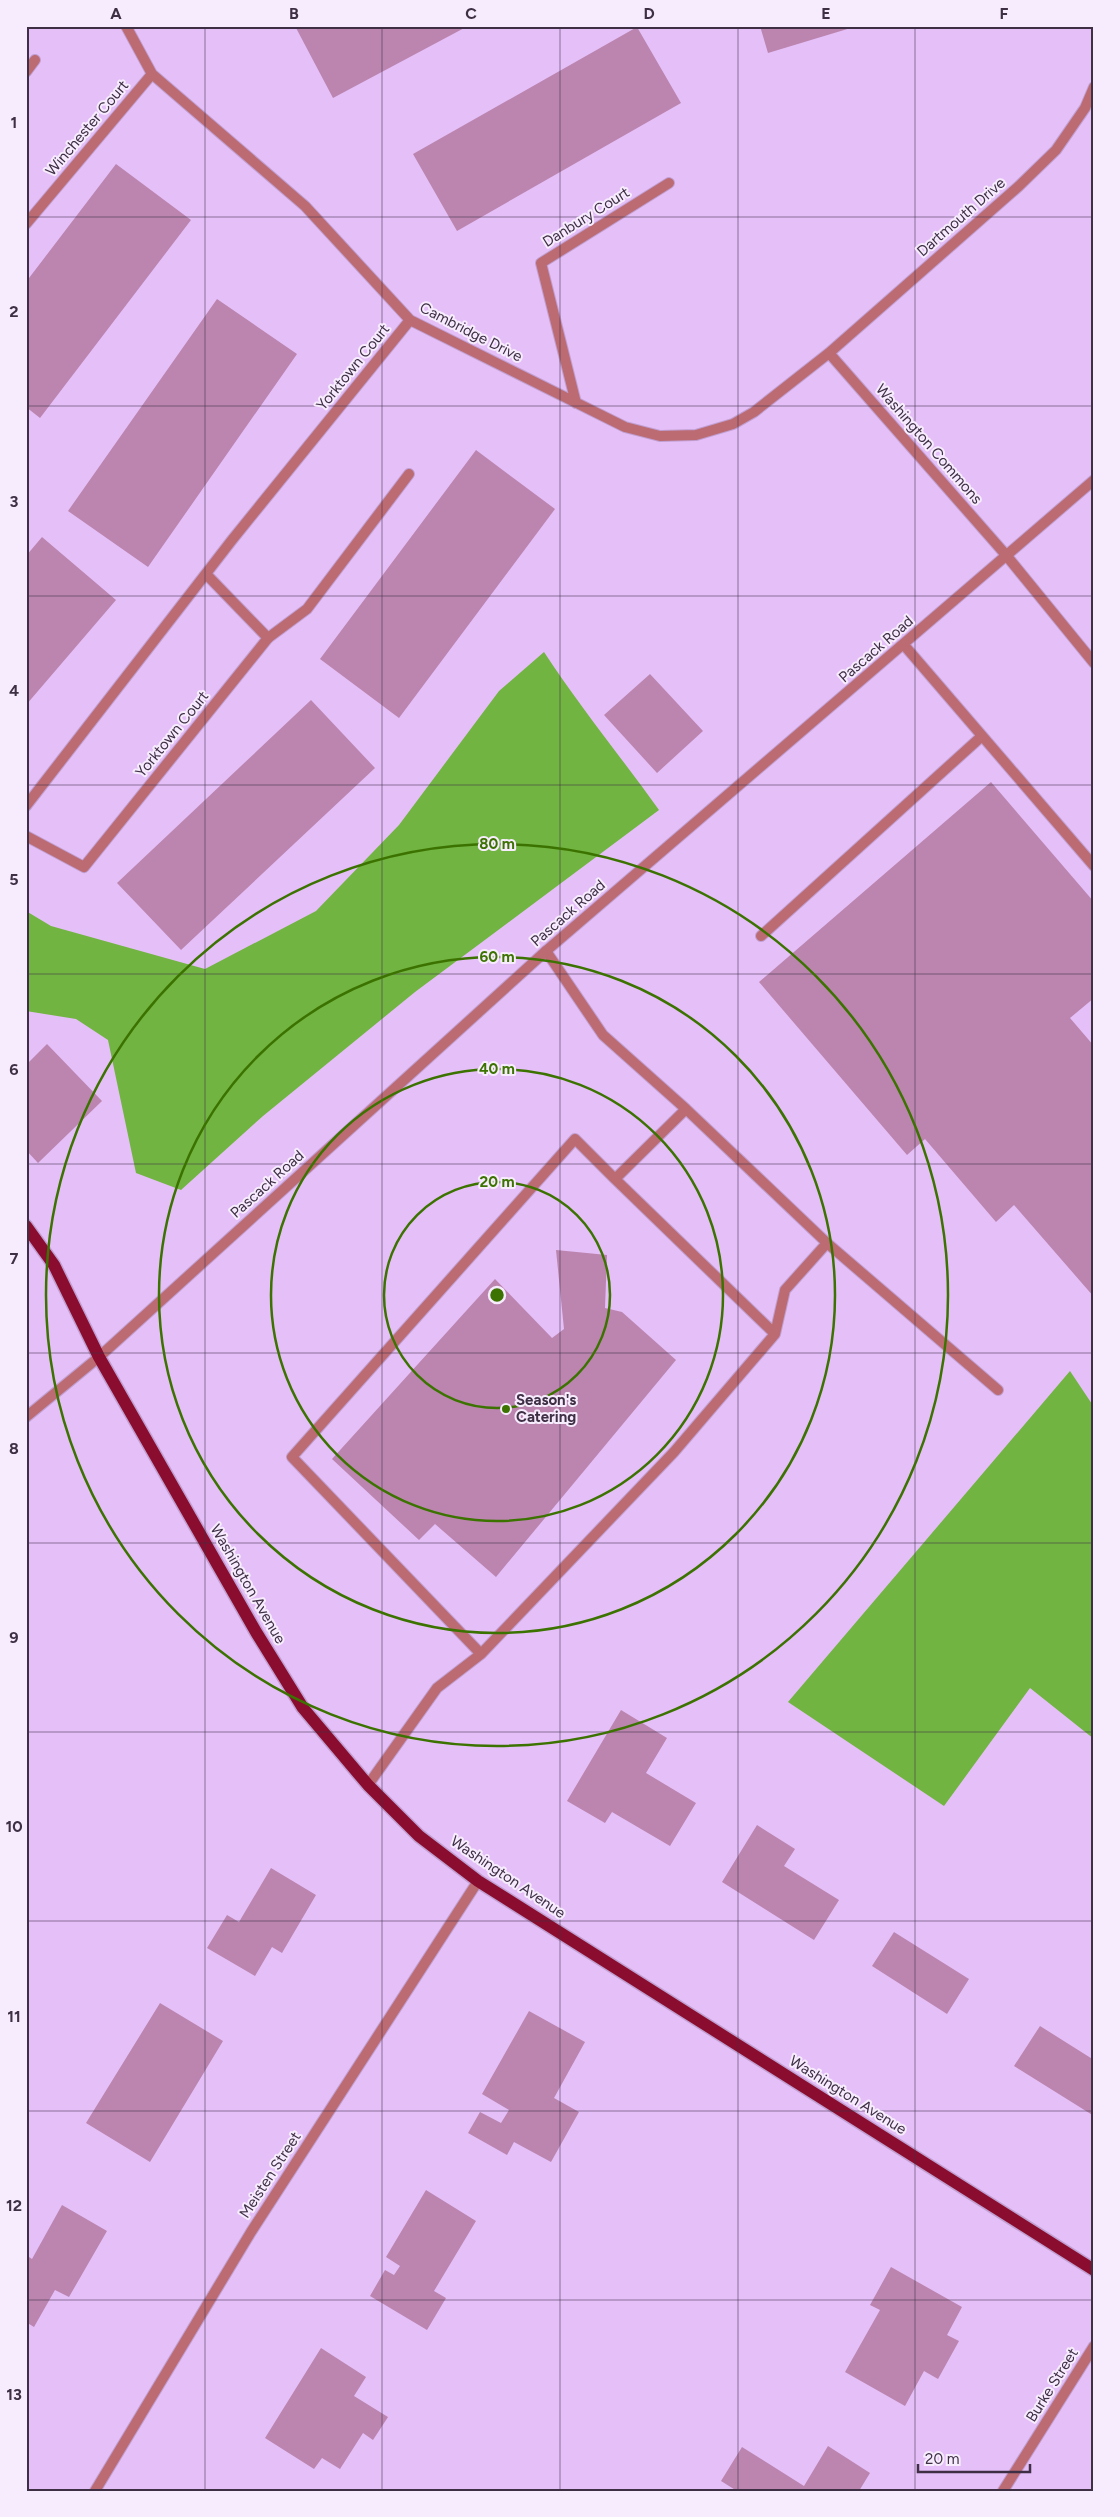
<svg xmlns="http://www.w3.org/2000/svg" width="1120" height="2517" font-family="Figtree,sans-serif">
<rect width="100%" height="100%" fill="#e5bff8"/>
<path fill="#71b441" d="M544 652C580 707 621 757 659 810L415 992 263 1116 181 1190 136 1173 108 1040 76 1019 26 1011V911L51 926 205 969 316 911 399 825 499 691Z
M1070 1371 1094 1407V1739L1030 1688 944 1806 788 1702Z"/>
<path fill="#bb85af" d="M295 26H468L333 98Z
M760 26H854V27L768 53Z
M637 27 681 103 457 231 413 154Z
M116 164 191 220 40 418 26 407V282Z
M217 299 297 354 148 567 68 511Z
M476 450 555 509 399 718 320 659Z
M42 537 116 600 26 705V556Z
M650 674 703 731 657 773 604 715Z
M311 700 375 768 181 950 117 883Z
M991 782 1094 902V998L1070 1018 1094 1046V1297L1014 1205 996 1222 925 1139 907 1155 759 982Z
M47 1044 102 1101 38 1163 26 1150V1065Z
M556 1250 607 1255 605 1308 622 1312 676 1360 496 1577 435 1524 419 1540 332 1459 495 1279 552 1338 564 1329Z
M621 1710 667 1738 646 1773 696 1803 670 1846 612 1812 605 1823 567 1801Z
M757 1825 795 1849 784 1866 839 1900 814 1940 722 1882Z
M271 1868 316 1895 282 1953 272 1947 255 1976 207 1948 227 1915 239 1922Z
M894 1932 969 1979 947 2014 872 1966Z
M160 2003 223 2041 150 2162 86 2123Z
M529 2011 585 2042 554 2098 579 2112 551 2162 514 2142 507 2155 468 2133 480 2112 501 2123 509 2110 482 2094Z
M1040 2026 1094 2060V2116L1014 2066Z
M426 2190 476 2221 434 2291 446 2298 427 2330 370 2296 385 2270 394 2275 400 2266 386 2257Z
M62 2205 107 2231 69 2297 55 2290 34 2327 26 2322V2255L32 2259Z
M891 2267 962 2307 947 2335 959 2341 938 2379 924 2371 905 2406 845 2372 880 2310 870 2305Z
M321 2348 366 2377 354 2396 388 2417 373 2440 363 2433 340 2469 322 2458 314 2469 265 2438Z
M828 2446 870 2473 859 2491H737L721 2481 742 2447 804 2486Z"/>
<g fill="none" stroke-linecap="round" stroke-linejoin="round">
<g stroke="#c09fd1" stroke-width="12">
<path id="service" d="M1006 555 1094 663
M268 638 307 609 409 474
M904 645 1094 866
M761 936 982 736
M686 1109 827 1243
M775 1334 785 1290 827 1243 998 1390
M481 1654 292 1457 575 1139 615 1179
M368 1785 437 1688 481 1654 674 1452 775 1334 615 1179 686 1109 603 1035 546 951"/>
</g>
<g stroke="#c09fd1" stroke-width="12">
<path id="minor" d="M126 26 152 74 305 206 410 320 625 427 660 436 696 435 733 424 754 412 829 353 1019 186 1056 150 1085 108 1094 87
M26 72 35 60
M26 224 152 74
M829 353 1006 555
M576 403 541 263 669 183
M26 806 232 540 410 320
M26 836 84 867 268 638 206 574
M95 2491 251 2232 478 1881
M1003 2491 1094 2346"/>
</g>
<g stroke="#c09fd1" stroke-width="12">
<path id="tertiary" d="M26 1417 99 1357 546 951 1094 480"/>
</g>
<g stroke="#c09fd1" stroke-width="15">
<path id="primary" d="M26 1226 54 1265 99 1357 256 1632 303 1708 368 1785 419 1836 478 1881 1094 2270"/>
</g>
<use href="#service" stroke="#bc6b73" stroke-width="10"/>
<use href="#minor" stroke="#bc6b73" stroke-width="10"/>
<use href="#tertiary" stroke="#bc6b73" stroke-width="10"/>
<use href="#primary" stroke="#8a0d2f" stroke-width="12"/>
</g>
<path fill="none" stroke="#3e2f45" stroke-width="1" stroke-opacity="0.55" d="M205 26V2491M382 26V2491M560 26V2491M738 26V2491M915 26V2491M26 217H1094M26 406H1094M26 596H1094M26 785H1094M26 974H1094M26 1164H1094M26 1353H1094M26 1543H1094M26 1732H1094M26 1921H1094M26 2111H1094M26 2300H1094"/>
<g fill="none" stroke="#3c7300" stroke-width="2.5">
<circle cx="497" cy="1295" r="113"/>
<circle cx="497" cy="1295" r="226"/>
<circle cx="497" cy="1295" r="338"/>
<circle cx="497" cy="1295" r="451"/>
</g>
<circle fill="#3c7300" stroke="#f7ecfd" stroke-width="2" cx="506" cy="1409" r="5"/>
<g text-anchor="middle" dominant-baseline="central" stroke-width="4" stroke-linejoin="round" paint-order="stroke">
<g font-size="15" fill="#3e2f45" stroke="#f7ecfd">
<text transform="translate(87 128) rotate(-50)">Winchester Court</text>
<text transform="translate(586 217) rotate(-32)">Danbury Court</text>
<text transform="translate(961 217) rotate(-41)">Dartmouth Drive</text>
<text transform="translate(471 332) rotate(27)">Cambridge Drive</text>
<text transform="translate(353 367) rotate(-51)">Yorktown Court</text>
<text transform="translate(929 444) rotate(49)">Washington Commons</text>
<text transform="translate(876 649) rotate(-41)">Pascack Road</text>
<text transform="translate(172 734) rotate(-51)">Yorktown Court</text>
<text transform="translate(568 913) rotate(-41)">Pascack Road</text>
<text transform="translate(267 1184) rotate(-42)">Pascack Road</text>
<text transform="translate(248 1584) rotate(60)">Washington Avenue</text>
<text transform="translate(508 1877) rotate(34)">Washington Avenue</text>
<text transform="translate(848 2095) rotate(32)">Washington Avenue</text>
<text transform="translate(270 2175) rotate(-57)">Meisten Street</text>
<text transform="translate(1052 2385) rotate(-58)">Burke Street</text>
</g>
<g font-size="15" font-weight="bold" fill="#3e2f45" stroke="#f7ecfd" text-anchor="start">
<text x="516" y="1400">Season's<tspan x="516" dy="17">Catering</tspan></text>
</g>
</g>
<circle cx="497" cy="1295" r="8" fill="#3c7300" stroke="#f7ecfd" stroke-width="2.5"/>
<g font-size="15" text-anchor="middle" font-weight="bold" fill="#3c7300" stroke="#f7ecfd" stroke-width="4" stroke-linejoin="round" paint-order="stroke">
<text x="497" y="849">80 m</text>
<text x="497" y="962">60 m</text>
<text x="497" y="1074">40 m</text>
<text x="497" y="1187">20 m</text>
</g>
<rect width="1120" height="2517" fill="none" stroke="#f7ecfd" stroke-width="55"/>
<path d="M918 2464v8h112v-8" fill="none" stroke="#3e2f45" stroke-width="2.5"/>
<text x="925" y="2464" font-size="15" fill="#3e2f45" stroke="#f7ecfd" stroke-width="4" paint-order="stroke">20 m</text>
<rect x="28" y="28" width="1064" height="2462" fill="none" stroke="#3e2f45" stroke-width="2"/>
<g font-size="16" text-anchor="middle" font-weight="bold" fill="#3e2f45">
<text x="116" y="19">A</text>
<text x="294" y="19">B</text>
<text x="471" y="19">C</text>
<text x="649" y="19">D</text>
<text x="826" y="19">E</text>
<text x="1004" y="19">F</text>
<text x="14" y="128">1</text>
<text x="14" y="317">2</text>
<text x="14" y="507">3</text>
<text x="14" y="696">4</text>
<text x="14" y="885">5</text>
<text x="14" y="1075">6</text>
<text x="14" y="1264">7</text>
<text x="14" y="1454">8</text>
<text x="14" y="1643">9</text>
<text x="14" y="1832">10</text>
<text x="14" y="2022">11</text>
<text x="14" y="2211">12</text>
<text x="14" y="2400">13</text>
</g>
</svg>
